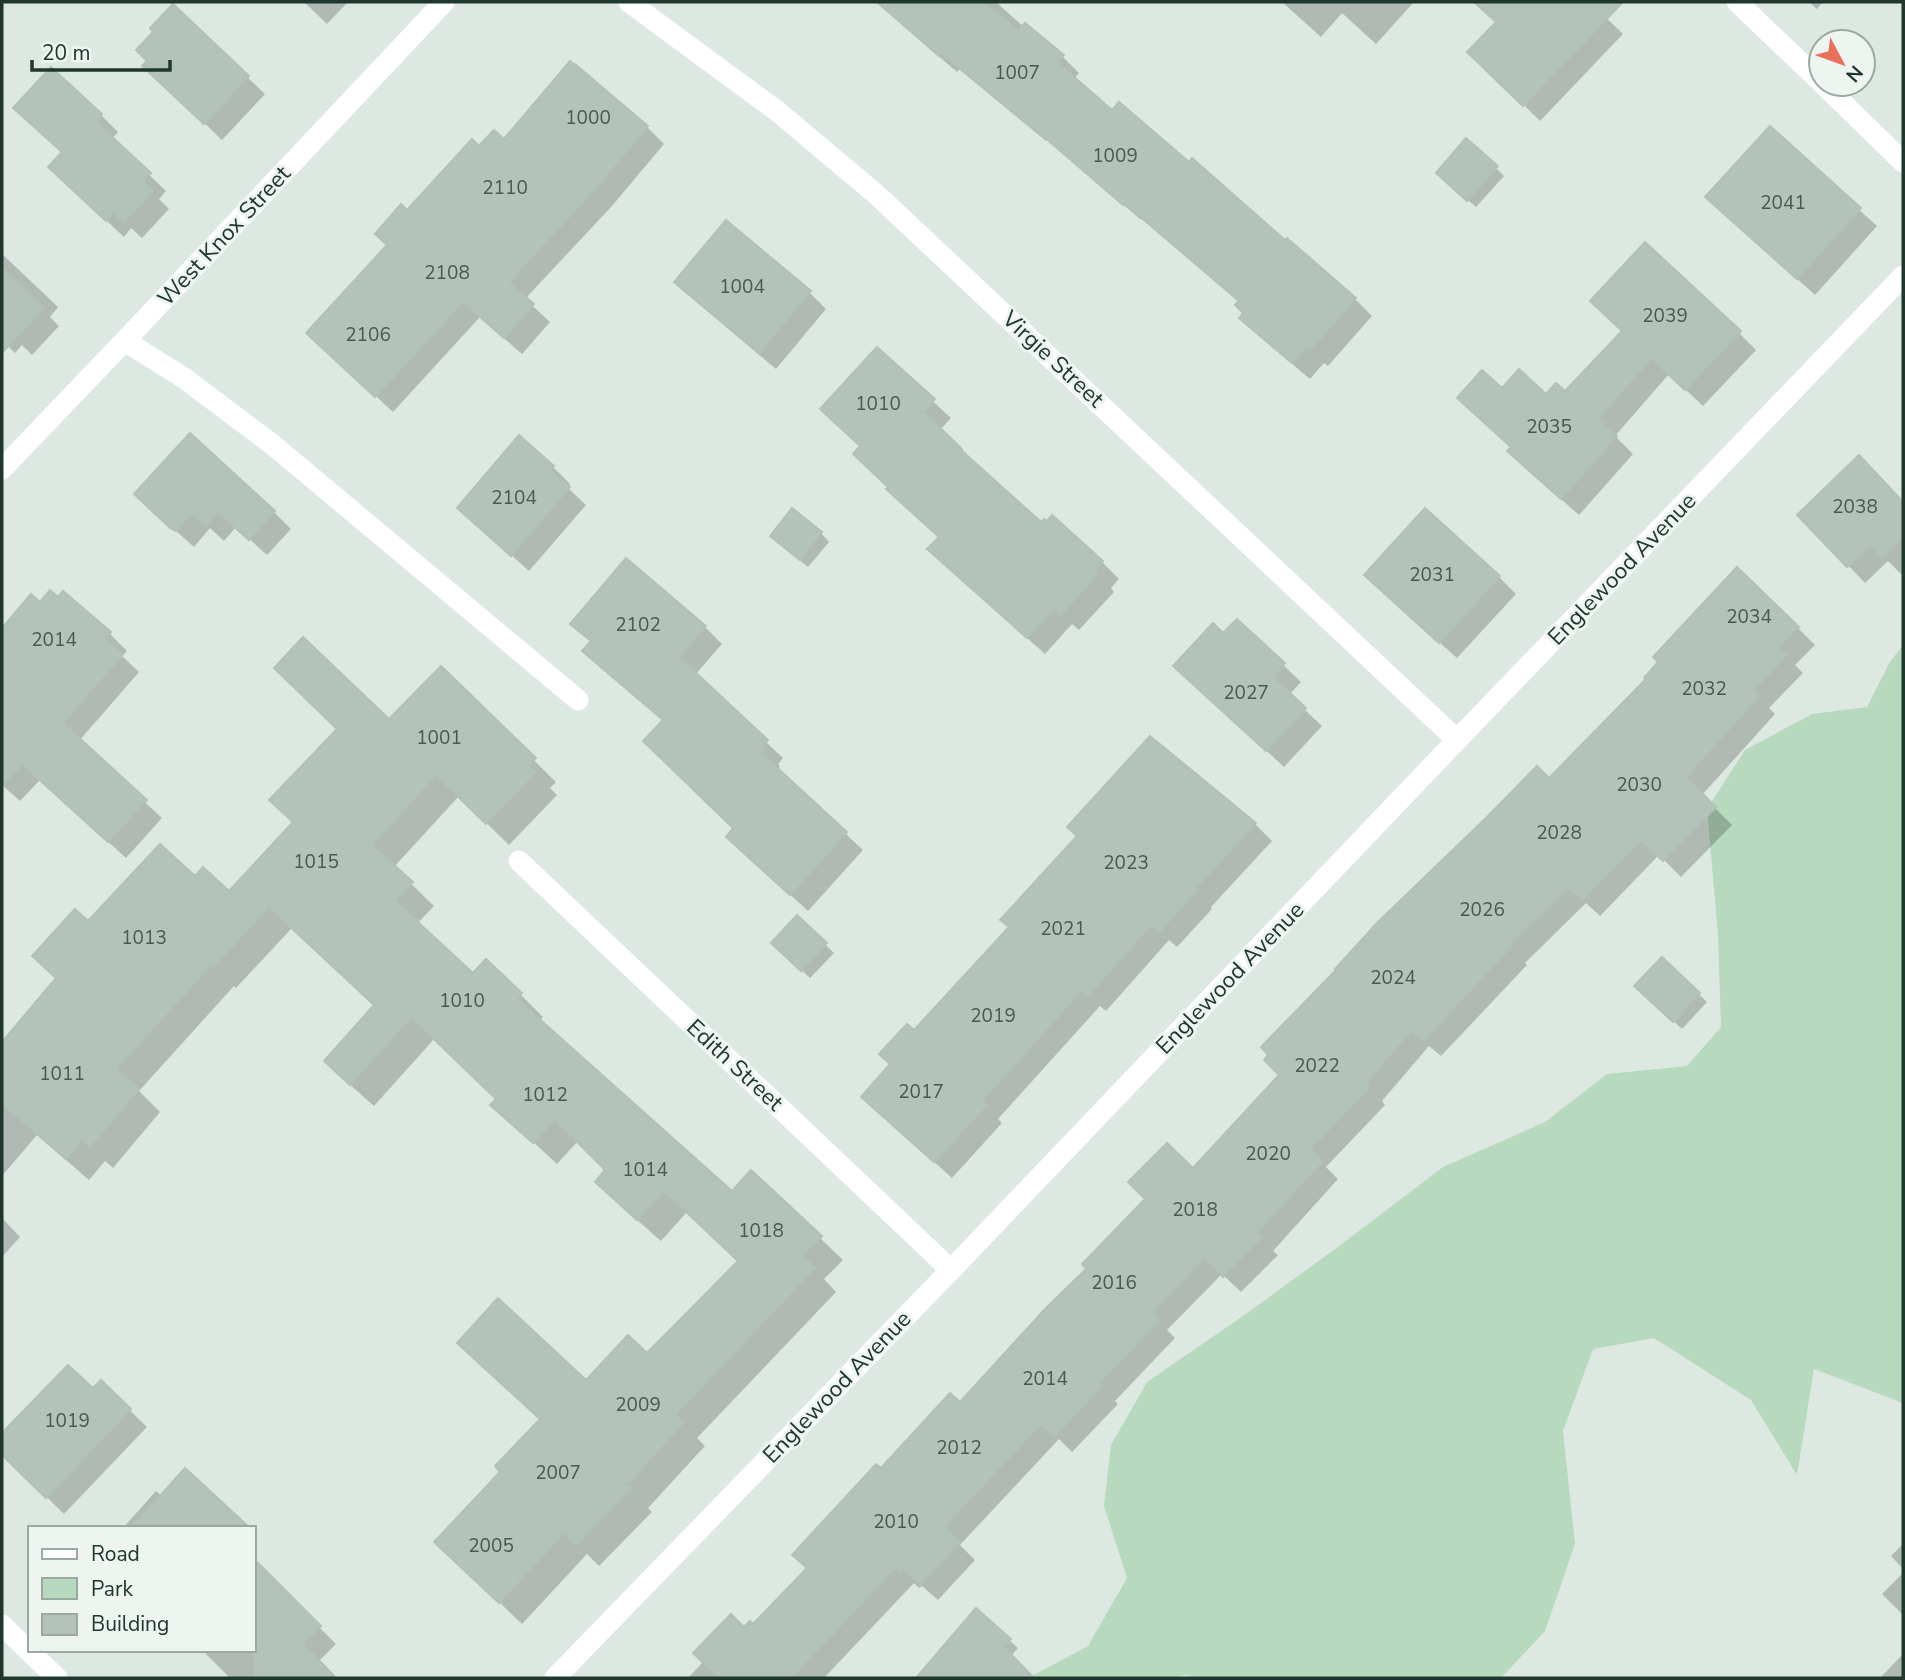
<svg xmlns="http://www.w3.org/2000/svg" width="1905" height="1680" font-family="'Nunito Sans',sans-serif">
<rect width="100%" height="100%" fill="#dee8e2"/>
<path fill="#b7d9bd" d="M1903 645V1403L1814 1369 1797 1475 1751 1400 1654 1338 1593 1349 1563 1431 1575 1544 1545 1631 1501 1678H1203L1185 1675 1174 1678H1028L1088 1646 1127 1578 1104 1506 1111 1445 1147 1382 1243 1316 1342 1244 1443 1167 1545 1122 1607 1074 1687 1066 1721 1027 1718 935 1707 809 1745 750 1812 714 1867 707 1890 662Z"/>
<path fill="#0003" d="M304 2H348L327 24Z
M876 2H996L1024 27 1062 56 1079 73 1074 79 1113 112 1286 242 1355 299 1372 316 1328 366 1324 363 1310 379 1258 335 1241 318 1245 313 1240 302 1142 218 1141 220 1047 139 1046 141 960 69 957 72Z
M1282 2H1414L1376 44 1342 13 1321 37Z
M1475 2H1590L1623 34 1540 121 1470 52 1498 23Z
M1809 2H1823L1817 9Z
M173 6 265 94 222 140 162 82 150 61 156 32Z
M101 115 118 132 112 139 166 191 159 199 169 209 142 238 131 228 124 237 67 184 63 153Z
M647 127 664 144 612 206 525 299 550 322 522 354 480 317 393 412 326 350 389 246 407 212 479 149 504 142Z
M1770 129 1877 226 1815 295 1725 214Z
M1496 168 1504 176 1476 207 1446 181Z
M2 254 58 307 50 317 59 326 32 355 22 345 15 353 2 340Z
M676 282 809 292 826 309 776 369 693 299Z
M1624 332 1739 333 1756 350 1703 406 1669 374 1615 436 1633 454 1579 515 1526 468 1513 448 1459 398 1503 390 1546 396 1565 393Z
M877 350 951 418 940 430 978 467 1041 525 1102 562 1119 579 1111 588 1114 592 1079 630 1072 624 1045 654 947 566 940 537 890 487 862 447Z
M553 467 570 484 567 487 586 505 529 571 459 508Z
M1875 475 1903 504V571L1901 574 1888 561 1865 583 1800 515Z
M153 511 274 512 291 529 267 555 236 527 224 541 210 528 194 547Z
M821 533 829 542 808 567 780 544Z
M1499 577 1516 594 1457 658 1383 592Z
M63 594 110 634 127 651 122 656 139 672 79 741 162 818 126 858 40 780 20 801 2 785V631L31 597 40 604 58 599Z
M1237 621 1301 682 1289 695 1322 726 1284 767 1193 683 1223 635Z
M572 624 705 627 722 644 695 675 783 758 778 764 780 766 777 770 863 850 808 911 745 853 735 829 664 721 601 668 584 651 592 643Z
M1798 628 1815 645 1795 665 1803 673 1769 708 1775 714 1702 795 1732 825 1681 877 1659 855 1600 916 1586 903 1525 963 1527 965 1441 1056 1429 1046 1382 1101 1385 1105 1326 1167 1338 1179 1273 1251 1278 1255 1241 1292 1222 1274 1167 1330 1175 1338 1115 1401 1118 1404 1072 1452 1059 1439 960 1545 975 1560 938 1600 922 1586 919 1588 914 1583 824 1678H688L704 1661 744 1630 753 1627 809 1569 881 1470 961 1404 1193 1171 1549 781Z
M441 669 556 782 550 788 557 795 509 845 459 796 394 867 434 906 417 924 473 976 487 961 543 1017 539 1021 732 1194 751 1172 843 1260 824 1279 836 1292 697 1438 705 1446 648 1508 652 1512 599 1566 587 1554 522 1624 459 1564 586 1382 647 1355 740 1262 687 1212 661 1241 619 1204 608 1170 578 1141 557 1164 493 1105 498 1099 435 1038 374 1106 348 1083 376 1006 292 928 236 988 234 986 139 1091 160 1112 113 1168 105 1161 89 1180 37 1135 2 1176V1045L58 979 88 924 195 879 229 894Z
M1255 824 1272 841 1211 907 1212 909 1177 947 1169 940 1106 1011 1100 1006 998 1119 1002 1123 952 1178 880 1113 892 1064 914 1033Z
M797 918 834 953 810 978 781 951Z
M1662 959 1707 1002 1682 1029 1636 986Z
M2 1218 20 1237 2 1257Z
M68 1367 93 1391 101 1382 147 1427 64 1514 2 1453V1436Z
M156 1491 162 1496 247 1528H123Z
M1903 1544V1569L1891 1556Z
M254 1562 336 1644 319 1661 335 1678H230L202 1650H254Z
M1903 1573V1615L1882 1594Z
M976 1611 1018 1648 992 1678 987 1675 984 1678H918Z
M1903 1654V1678H1880Z"/>
<path fill="#b3c3bb" stroke="#b1c1b9" stroke-width="2" d="M877 2H984L1018 31 1025 23 1064 55 1057 62 1112 110 1119 102 1189 162 1192 158 1285 240 1287 238 1356 298 1310 350 1306 347 1292 363 1239 318 1243 313 1235 305 1239 301 1124 203 1123 205 1029 124 1028 125 942 54 939 56Z
M1474 2H1623L1523 106 1467 52 1496 22Z
M173 4 249 76 204 124 142 66 147 61 136 50 153 32 150 28Z
M570 61 574 65 575 64 648 126 595 189 509 282 534 304 504 338 463 302 375 397 306 333 387 245 375 234 401 204 407 210 472 139 479 146 494 130 504 139Z
M51 67 102 114 96 122 151 173 143 181 153 191 124 222 113 212 106 221 48 167 62 152 13 108Z
M1770 126 1861 208 1797 279 1705 197Z
M1466 138 1498 166 1467 201 1436 173Z
M726 220 811 291 759 353 674 282Z
M1645 242 1741 331 1685 390 1651 358 1598 419 1617 436 1561 499 1507 451 1511 447 1457 398 1482 370 1502 388 1519 369 1546 394 1556 383 1565 391 1622 331 1590 301Z
M2 268 44 308 2 353Z
M877 347 935 399 924 412 962 449 961 450 1041 522 1044 519 1047 521 1052 515 1103 561 1095 570 1098 573 1061 615 1054 609 1027 638 927 549 939 537 886 489 888 487 853 454 860 446 820 409Z
M190 433 275 511 249 540 218 512 206 526 192 513 176 531 170 528 134 494Z
M519 435 554 466 550 470 570 487 511 556 457 508Z
M1859 455 1903 502V538L1882 558 1870 545 1847 567 1797 515Z
M792 508 822 532 800 560 770 536Z
M1425 508 1500 576 1439 643 1364 575Z
M626 558 706 626 679 657 768 740 762 746 765 748 760 752 847 832 790 895 726 837 733 828 643 741 663 720 582 651 591 641 570 624Z
M1737 567 1799 627 1779 647 1787 655 1753 690 1759 696 1686 777 1716 807 1663 861 1641 840 1582 900 1568 887 1509 945 1511 947 1423 1041 1411 1031 1366 1083 1370 1087 1310 1149 1323 1161 1257 1232 1262 1237 1223 1277 1204 1258 1152 1312 1160 1320 1099 1383 1102 1386 1054 1437 1041 1424 944 1527 960 1542 920 1584 904 1570 901 1572 895 1568 791 1678H719L693 1653 731 1614 744 1627 750 1621 753 1624 807 1568 792 1555 876 1464 881 1468 950 1393 960 1402 1045 1309 1086 1269 1082 1264 1145 1199 1128 1182 1167 1143 1193 1168 1279 1075 1264 1060 1268 1055 1261 1047 1336 970 1335 969 1378 922 1487 817 1537 766 1549 778 1645 680 1644 678 1658 662 1653 657Z
M50 590 58 597 63 591 111 632 105 639 123 654 63 723 147 800 108 842 22 764 2 786V628L31 594 40 602Z
M1237 619 1285 663 1273 677 1306 708 1266 751 1173 666 1213 623 1223 633Z
M303 637 389 719 441 666 536 758 529 765 536 772 486 824 436 775 372 845 413 882 395 901 473 973 486 959 522 993 517 999 732 1191 751 1170 822 1236 802 1256 815 1268 676 1414 684 1422 627 1485 631 1488 576 1545 564 1533 499 1603 434 1542 500 1472 495 1466 540 1419 457 1343 498 1298 586 1380 628 1335 647 1353 738 1261 664 1191 637 1220 595 1182 605 1170 555 1120 533 1143 490 1105 496 1099 411 1017 350 1085 324 1061 374 1005 269 907 213 967 211 965 116 1069 139 1089 90 1147 81 1140 66 1159 2 1104V1042L56 978 32 956 75 909 88 921 160 844 195 876 203 867 229 891 293 822 269 800 337 729 274 668Z
M1150 736 1256 823 1195 889 1197 890 1159 932 1151 925 1088 996 1082 990 982 1101 987 1105 934 1162 861 1097 890 1064 879 1054 907 1024 914 1030 1009 927 1000 920 1077 836 1067 827Z
M797 915 827 943 801 971 771 943Z
M1662 957 1700 993 1673 1022 1634 986Z
M68 1365 93 1388 101 1380 131 1409 46 1498 2 1455V1433Z
M185 1468 250 1528H131Z
M254 1559 321 1626 303 1643 336 1678H254Z
M976 1608 1011 1639 1004 1647 1034 1678H916Z"/>
<g fill="none" stroke-linecap="round" stroke-linejoin="round">
<path stroke="#fff" stroke-width="21" d="M125 341 184 378 273 445 578 700"/>
<path stroke="#fff" stroke-width="21" d="M629 2 777 111 877 195 1457 740
M1737 2 1821 82
M1823 84 1903 162
M2 469 135 330 444 2
M519 861 951 1270
M555 1678 951 1270 1457 740 1903 276"/>
<path stroke="#fff" stroke-width="21" d="M2 1625 57 1678"/>
</g>
<g text-anchor="middle" dominant-baseline="central" stroke-width="6" stroke-linejoin="round" paint-order="stroke">
<g font-size="19" fill="#455a51">
<text x="1017" y="73">1007</text>
<text x="588" y="118">1000</text>
<text x="1115" y="156">1009</text>
<text x="505" y="188">2110</text>
<text x="1783" y="203">2041</text>
<text x="447" y="273">2108</text>
<text x="742" y="287">1004</text>
<text x="1665" y="316">2039</text>
<text x="368" y="335">2106</text>
<text x="878" y="404">1010</text>
<text x="1549" y="427">2035</text>
<text x="514" y="498">2104</text>
<text x="1855" y="507">2038</text>
<text x="1432" y="575">2031</text>
<text x="1749" y="617">2034</text>
<text x="638" y="625">2102</text>
<text x="54" y="640">2014</text>
<text x="1704" y="689">2032</text>
<text x="1246" y="693">2027</text>
<text x="439" y="738">1001</text>
<text x="1639" y="785">2030</text>
<text x="1559" y="833">2028</text>
<text x="316" y="862">1015</text>
<text x="1126" y="863">2023</text>
<text x="1482" y="910">2026</text>
<text x="1063" y="929">2021</text>
<text x="144" y="938">1013</text>
<text x="1393" y="978">2024</text>
<text x="462" y="1001">1010</text>
<text x="993" y="1016">2019</text>
<text x="1317" y="1066">2022</text>
<text x="62" y="1074">1011</text>
<text x="921" y="1092">2017</text>
<text x="545" y="1095">1012</text>
<text x="1268" y="1154">2020</text>
<text x="645" y="1170">1014</text>
<text x="1195" y="1210">2018</text>
<text x="761" y="1231">1018</text>
<text x="1114" y="1283">2016</text>
<text x="1045" y="1379">2014</text>
<text x="638" y="1405">2009</text>
<text x="67" y="1421">1019</text>
<text x="959" y="1448">2012</text>
<text x="558" y="1473">2007</text>
<text x="896" y="1522">2010</text>
<text x="491" y="1546">2005</text>
</g>
<g font-size="23" fill="#20372e" stroke="#eef5f1">
<text transform="translate(224 236) rotate(-47)">West Knox Street</text>
<text transform="translate(1053 359) rotate(43)">Virgie Street</text>
<text transform="translate(1622 569) rotate(-46)">Englewood Avenue</text>
<text transform="translate(1230 978) rotate(-46)">Englewood Avenue</text>
<text transform="translate(735 1065) rotate(43)">Edith Street</text>
<text transform="translate(837 1387) rotate(-46)">Englewood Avenue</text>
</g>
</g>
<rect width="1905" height="1680" fill="none" stroke="#20372e" stroke-width="7"/>
<rect x="28" y="1526" width="228" height="126" fill="#eef5f1" stroke="#9ca9a3" stroke-width="2"/>
<rect x="42" y="1549" width="35" height="10" fill="#ffffff" stroke="#9ca9a3" stroke-width="2"/>
<text x="91" y="1561" font-size="21" fill="#20372e">Road</text>
<rect x="42" y="1578" width="35" height="21" fill="#b7d9bd" stroke="#9ca9a3" stroke-width="2"/>
<text x="91" y="1596" font-size="21" fill="#20372e">Park</text>
<rect x="42" y="1614" width="35" height="21" fill="#b3c3bb" stroke="#9ca9a3" stroke-width="2"/>
<text x="91" y="1631" font-size="21" fill="#20372e">Building</text>
<g transform="translate(1842 63) rotate(131)"><circle r="33" fill="#eef5f1" stroke="#9ca9a3" stroke-width="2"/>
<path d="M0-5L12 26L0 18L-12 26Z" fill="#e9705b"/>
<text y="-10" font-size="19" font-weight="bold" text-anchor="middle" fill="#20372e">N</text>
</g>
<path d="M32 60v10h138v-10" fill="none" stroke="#20372e" stroke-width="3.5"/>
<text x="42" y="60" font-size="21" fill="#20372e" stroke="#eef5f1" stroke-width="5" paint-order="stroke">20 m</text>
</svg>
